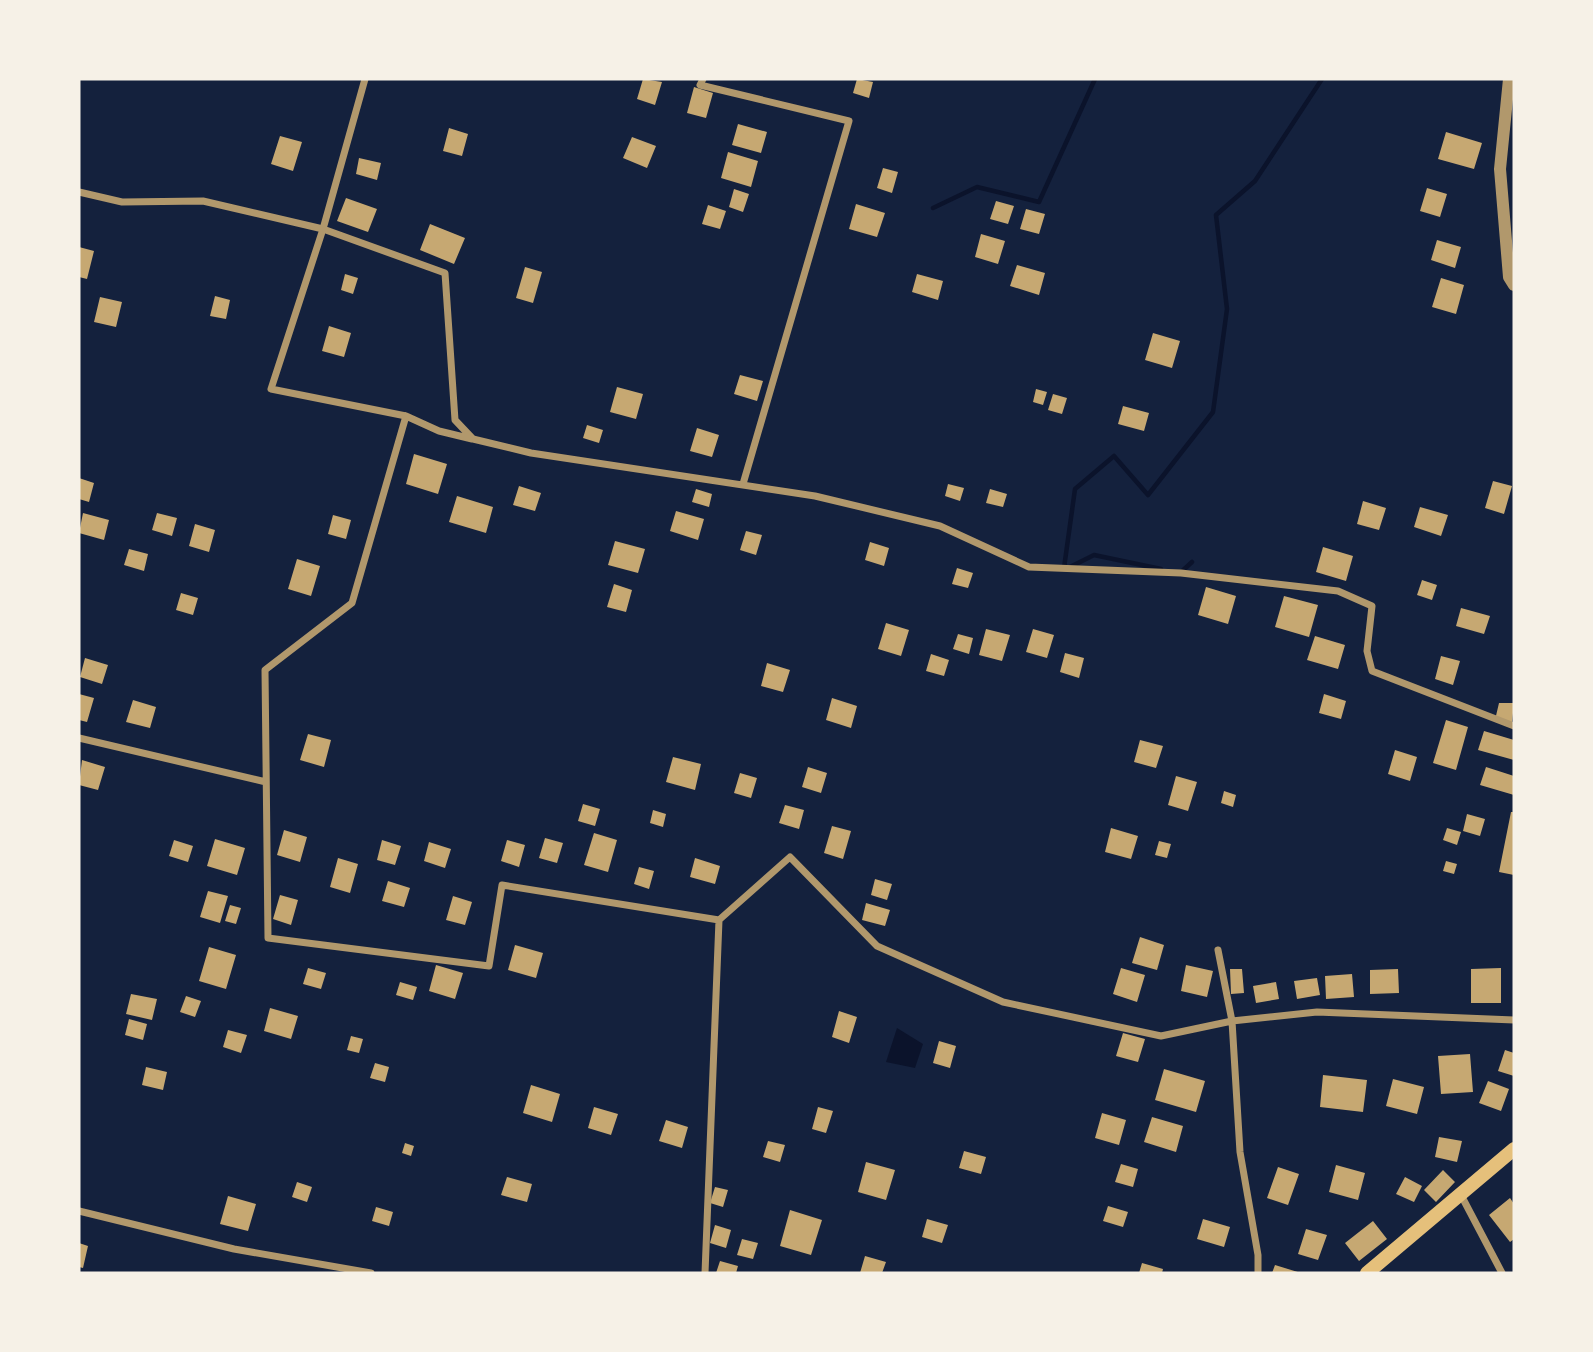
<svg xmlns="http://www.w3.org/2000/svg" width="1593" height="1352" font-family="Mulish,sans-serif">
<rect width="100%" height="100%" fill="#14213d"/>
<path fill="#0b132b" d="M897 1028 923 1044 915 1068 886 1062Z"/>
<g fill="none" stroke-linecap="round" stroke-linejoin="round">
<path stroke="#0b132b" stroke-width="4.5" d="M933 208 977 187 1039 202 1095 79
M1070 567 1094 555 1161 569
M1064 568 1075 489 1114 456 1148 495 1213 412 1227 309 1216 215 1255 181 1322 79
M1180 573 1192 562"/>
</g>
<path fill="#c6a872" d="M643 79 662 82 655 105 637 99Z
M857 79 873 82 869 98 853 93Z
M694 87 713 93 706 118 687 113Z
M738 124 767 132 761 153 732 145Z
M449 128 468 134 462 156 443 151Z
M1446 132 1482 143 1474 169 1438 159Z
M280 136 302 142 293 171 271 164Z
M632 137 656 146 647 168 623 158Z
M728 152 758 161 751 187 721 178Z
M359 158 381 163 377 180 356 174Z
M883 168 898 172 892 193 877 188Z
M1427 188 1447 194 1440 217 1420 211Z
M734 189 749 194 743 212 729 207Z
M346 198 377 209 368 232 337 221Z
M996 201 1014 206 1008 224 990 219Z
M856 204 885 213 877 237 849 229Z
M708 205 726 211 720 229 702 224Z
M1026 209 1045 214 1039 234 1020 229Z
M430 224 465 238 454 264 420 250Z
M981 234 1005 241 998 264 975 257Z
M1437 240 1461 247 1455 268 1431 260Z
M79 247 94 251 87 279 79 277Z
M1017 265 1045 273 1039 295 1010 286Z
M525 267 542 272 533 303 516 298Z
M345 274 358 278 353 294 341 290Z
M917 274 943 281 938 300 912 292Z
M1441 278 1464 285 1456 314 1432 307Z
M215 296 230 300 226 319 210 316Z
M100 297 122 302 116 327 94 322Z
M329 326 351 333 344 357 322 351Z
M1153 333 1180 341 1172 368 1145 360Z
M740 375 763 381 757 401 734 394Z
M617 387 643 394 636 419 610 412Z
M1036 389 1047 392 1043 405 1033 402Z
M1053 394 1067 398 1062 414 1048 410Z
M1123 406 1149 413 1144 431 1118 424Z
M587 425 603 430 599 443 583 438Z
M697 428 719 435 712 457 690 451Z
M414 454 447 464 438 494 406 484Z
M79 478 94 483 89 502 79 499Z
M1493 481 1512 486 1504 514 1485 508Z
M948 484 964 488 960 501 945 496Z
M519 486 541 493 535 511 513 505Z
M696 489 712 494 709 507 692 502Z
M990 489 1007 494 1003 507 986 503Z
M457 496 493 507 486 533 449 522Z
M1363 501 1386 508 1379 530 1357 524Z
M1420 507 1448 515 1441 536 1414 527Z
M676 511 704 519 698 540 670 531Z
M83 513 109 520 104 540 79 533Z
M157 513 177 518 172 536 152 530Z
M333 515 351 520 346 539 328 534Z
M195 524 215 530 209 552 189 546Z
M746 531 762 535 756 555 740 550Z
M615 541 645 549 638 573 608 565Z
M870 542 889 548 884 566 865 560Z
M1323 547 1353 556 1346 581 1316 572Z
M129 549 148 554 144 571 124 565Z
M297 559 320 566 311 596 288 589Z
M957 568 973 573 968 588 952 584Z
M1422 580 1437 585 1432 600 1417 595Z
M614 584 632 590 626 612 607 607Z
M1206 587 1236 596 1228 624 1198 615Z
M181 593 198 598 193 615 176 610Z
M1284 596 1318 605 1309 637 1275 627Z
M1461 608 1490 616 1484 634 1456 626Z
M886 623 909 630 901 656 878 649Z
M986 629 1010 635 1002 661 979 655Z
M1033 629 1054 635 1047 658 1026 652Z
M958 634 973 638 969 654 953 649Z
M1315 636 1345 645 1338 669 1307 660Z
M1065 653 1084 658 1079 678 1060 672Z
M931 654 949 660 944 676 926 671Z
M1441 656 1460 661 1453 685 1435 679Z
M85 658 108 665 102 684 80 677Z
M767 663 790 670 783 692 761 686Z
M79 694 94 698 87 722 79 720Z
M1324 694 1346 701 1341 719 1319 713Z
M832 698 857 706 851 728 826 720Z
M133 700 156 707 150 728 126 722Z
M1499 703H1514L1512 723 1495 720Z
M1446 720 1468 727 1456 770 1433 763Z
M1484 731 1514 740V760L1478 750Z
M308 734 331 740 324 767 300 760Z
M1140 740 1163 746 1156 768 1134 762Z
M1395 750 1417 757 1410 781 1388 774Z
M673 757 701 764 695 790 666 782Z
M82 760 105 767 98 790 79 785Z
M808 767 827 773 821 793 802 787Z
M1486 767 1514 776V795L1480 785Z
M740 773 757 778 751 798 734 793Z
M1176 776 1197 782 1188 811 1168 805Z
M1224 791 1236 795 1233 807 1221 803Z
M583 804 600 809 595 826 578 821Z
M785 805 804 810 799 829 779 823Z
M653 810 666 814 663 827 650 823Z
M1511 812H1514V875L1499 872Z
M1467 814 1485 819 1480 836 1463 831Z
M832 826 851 831 843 859 824 853Z
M1111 828 1138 836 1131 859 1105 852Z
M1447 828 1461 832 1457 845 1443 840Z
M284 830 307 837 300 862 277 855Z
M594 833 617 840 608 872 584 865Z
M545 838 563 843 557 863 539 858Z
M215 839 245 848 237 875 207 866Z
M174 840 193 846 188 862 169 856Z
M382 840 401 846 395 865 377 860Z
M507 840 525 845 519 867 501 861Z
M1159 841 1171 844 1167 858 1155 855Z
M429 842 451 849 445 868 424 861Z
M338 858 358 864 350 893 330 887Z
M695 858 720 866 715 884 690 877Z
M1446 861 1457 864 1454 874 1443 871Z
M639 867 654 871 649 889 634 884Z
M875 879 892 884 887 900 871 895Z
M388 881 410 888 404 907 382 901Z
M208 891 228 896 220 923 200 917Z
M280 895 298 900 291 925 273 919Z
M453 896 472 902 465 925 446 920Z
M866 903 890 910 885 926 862 920Z
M230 905 241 908 236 924 225 921Z
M1140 937 1164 945 1157 970 1132 963Z
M515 945 543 953 536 978 508 970Z
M209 947 236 955 226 989 199 981Z
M436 965 463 973 455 999 429 991Z
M1186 965 1213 971 1207 997 1181 991Z
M308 968 326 973 321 989 303 984Z
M1121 968 1145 975 1137 1002 1113 994Z
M1501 968V1003H1471V969Z
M1230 969H1242L1244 993 1231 994Z
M1398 969 1399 993 1370 994V970Z
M1352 974 1354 997 1326 999 1325 976Z
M1317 978 1320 995 1297 999 1294 981Z
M400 982 417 987 413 1000 396 995Z
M1276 982 1279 999 1256 1003 1253 986Z
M131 994 157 999 152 1020 126 1014Z
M186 996 201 1001 195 1017 180 1012Z
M270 1008 298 1016 291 1039 264 1031Z
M839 1011 857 1017 849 1043 832 1037Z
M129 1019 147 1024 143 1040 125 1035Z
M228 1030 247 1035 241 1053 223 1047Z
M1123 1033 1145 1039 1138 1062 1116 1056Z
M351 1036 363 1039 359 1053 347 1050Z
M939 1041 956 1046 950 1068 933 1063Z
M1505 1050 1514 1053V1076L1498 1071Z
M1470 1054 1473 1092 1441 1094 1438 1056Z
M375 1063 389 1067 385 1082 370 1078Z
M146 1067 167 1072 163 1090 142 1085Z
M1164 1069 1205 1081 1196 1112 1155 1100Z
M1323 1075 1367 1080 1363 1112 1320 1107Z
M1393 1079 1424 1087 1417 1114 1386 1106Z
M1488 1081 1509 1089 1501 1111 1479 1103Z
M531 1085 560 1094 552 1122 523 1113Z
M594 1107 618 1114 611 1135 588 1128Z
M818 1107 833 1111 826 1133 812 1129Z
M1102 1113 1126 1120 1119 1145 1095 1138Z
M1152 1117 1183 1126 1176 1152 1144 1142Z
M666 1120 688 1127 682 1148 659 1141Z
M1439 1137 1462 1141 1457 1162 1435 1157Z
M768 1141 785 1145 780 1162 763 1157Z
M405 1143 414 1146 411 1156 402 1153Z
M964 1151 986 1157 981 1174 959 1168Z
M866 1162 895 1170 886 1200 858 1192Z
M1121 1164 1138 1169 1133 1187 1115 1182Z
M1336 1165 1365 1173 1358 1200 1329 1192Z
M1278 1167 1299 1174 1288 1205 1267 1198Z
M1443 1170 1455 1182 1436 1202 1424 1190Z
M507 1177 532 1184 527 1202 501 1195Z
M1405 1177 1422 1186 1414 1202 1396 1194Z
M297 1182 312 1187 307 1202 292 1197Z
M715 1187 728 1190 723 1207 710 1203Z
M228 1196 256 1204 248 1231 220 1224Z
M1510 1198 1514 1204V1239L1510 1242 1489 1215Z
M1108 1206 1128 1212 1123 1227 1103 1221Z
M376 1207 393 1212 389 1226 372 1221Z
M790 1210 822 1220 811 1255 780 1246Z
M927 1219 948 1225 942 1243 922 1237Z
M1203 1219 1230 1227 1224 1247 1197 1239Z
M1373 1221 1387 1239 1359 1261 1345 1243Z
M715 1225 731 1230 726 1248 710 1243Z
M1306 1229 1327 1235 1318 1260 1298 1254Z
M742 1239 758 1243 753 1259 737 1255Z
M79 1243 88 1246 83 1268 79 1267Z
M865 1256 886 1262 882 1273H860Z
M720 1261 738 1266 736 1273H716Z
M1142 1263 1163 1269 1162 1273H1139Z
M1275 1265 1301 1273H1272Z"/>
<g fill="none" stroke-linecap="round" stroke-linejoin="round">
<path stroke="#b1986c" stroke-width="7" d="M365 79 323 229 271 389 406 416 352 603 265 670 268 938 489 966 502 885 719 920
M703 79 700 85 849 121 743 484
M79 192 122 202 203 201 323 229 445 273 455 420 473 439 531 453 815 496 940 526 1029 567 1181 573 1338 591 1372 606 1367 651 1372 671 1514 726
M406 416 439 431 472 439
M79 738 266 782
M1218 950 1232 1021 1240 1152 1258 1255V1273
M1461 1195 1502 1273
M79 1211 234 1249 371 1273
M705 1273 719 920 790 857 877 946 1003 1002 1161 1036 1232 1021 1317 1012 1514 1020"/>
<path stroke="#b1986c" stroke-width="12" d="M1509 79 1500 169 1509 277 1514 285"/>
<path stroke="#e5c07b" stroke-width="14" d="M1367 1273 1514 1149"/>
</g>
<rect width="1593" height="1352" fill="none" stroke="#f6f1e7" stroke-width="161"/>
</svg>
